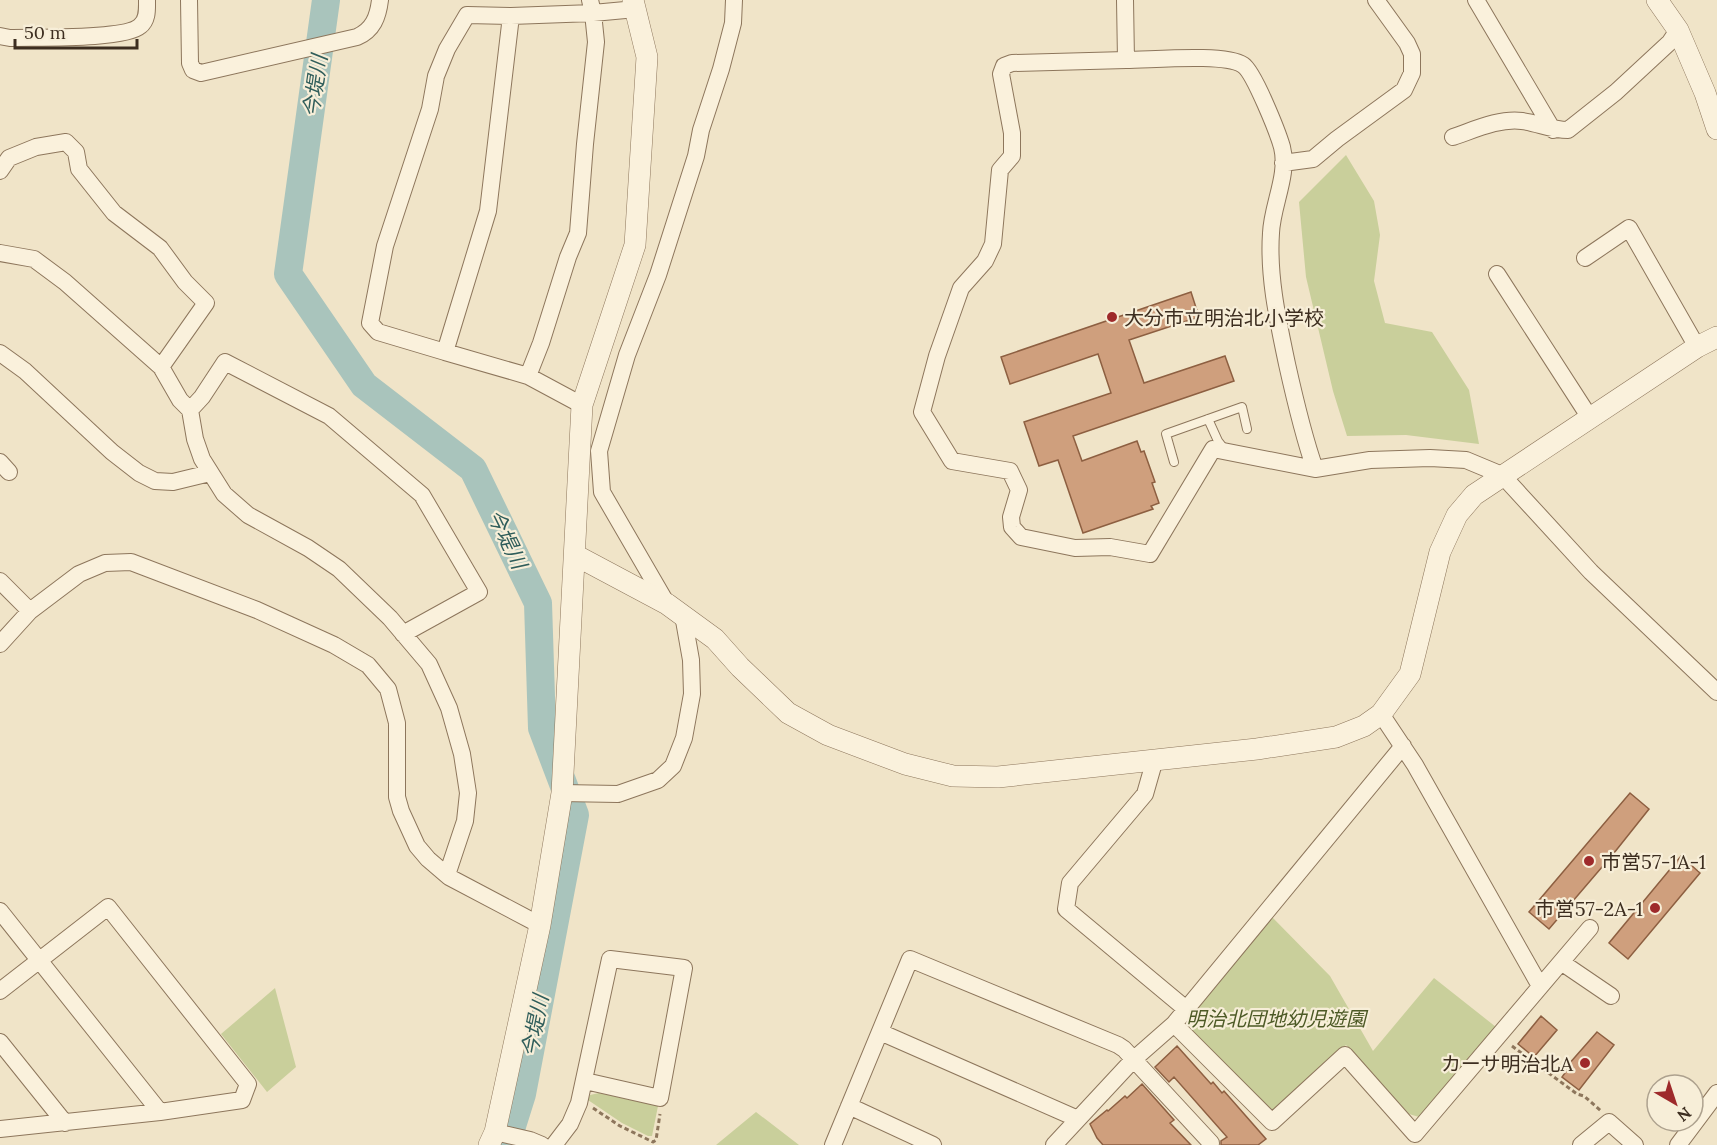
<svg xmlns="http://www.w3.org/2000/svg" width="1717" height="1145" font-family="Lora,'Noto Sans JP',serif">
<rect width="100%" height="100%" fill="#f0e4c8"/>
<path fill="#c9cf9b" d="M1346 155 1374 201 1380 235 1374 281 1385 323 1432 332 1469 390 1479 444 1406 435 1347 436 1333 391 1306 277 1299 202Z
M1272 917 1330 976 1373 1051 1434 978 1496 1027 1419 1117 1409 1114 1346 1045 1277 1109H1269L1188 1026 1190 1016Z
M275 988 296 1067 267 1092 221 1034Z
M599 1093 658 1106 652 1136H648L622 1123 588 1100 590 1095Z
M756 1112 799 1145H716Z"/>
<g fill="none" stroke-linecap="round" stroke-linejoin="round">
<path stroke="#a9c4bc" stroke-width="28" d="M326 0 288 274 364 385 473 469 538 603 542 728 575 815 522 1094 506 1145"/>
</g>
<path fill="#cf9f7d" stroke="#8d5f41" stroke-width="1.5" d="M1191 292 1199 317 1129 340 1144 383 1225 356 1234 381 1073 436 1082 461 1137 441 1141 452 1144 451 1155 482 1152 483 1159 503 1151 506 1153 509 1083 533 1058 460 1039 466 1024 422 1111 393 1098 354 1010 384 1001 357Z
M1630 793 1649 809 1614 853 1549 929 1529 912Z
M1681 856 1700 873 1628 959 1609 943Z
M1541 1016 1557 1030 1534 1057 1518 1044Z
M1597 1032 1614 1045 1579 1090 1562 1077 1570 1066 1568 1065Z
M1177 1046 1211 1084 1213 1082 1222 1093 1224 1091 1266 1139 1258 1145H1221V1141L1227 1137 1174 1077 1169 1082 1155 1067Z
M1142 1084 1174 1120 1170 1123 1191 1145H1103L1097 1138 1090 1124 1107 1110 1108 1111 1125 1096 1127 1098Z"/>
<g fill="none" stroke-linecap="round" stroke-linejoin="round">
<g stroke="#8d765c" stroke-width="10">
<path id="service" d="M1208 419 1218 441 1225 450
M1174 462 1166 434 1242 407 1247 429"/>
</g>
<g stroke="#8d765c" stroke-width="18">
<path id="minor" d="M189 0 190 63 193 70 201 73 357 37C373 30 378 17 380 0
M1125 0 1126 60C1151 60 1225 53 1243 65 1254 72 1278 133 1282 147 1289 175 1272 205 1271 233 1268 277 1278 321 1287 364 1295 400 1303 435 1315 469
M1476 0 1553 130
M0 36 10 38C34 37 125 40 140 26 148 20 147 9 147 0
M1126 60 1012 63 1004 66 1001 74 1012 133V156L1000 170 993 244 985 261 961 288 937 356 922 412 952 461 1010 471 1019 490 1011 517 1012 527 1021 537 1075 548 1110 547 1150 554 1213 449 1315 469 1370 460 1430 458 1466 460 1502 475 1591 572 1717 692
M1453 137C1474 130 1499 118 1522 121 1538 123 1551 130 1568 130L1616 92 1670 42 1678 30
M1283 163 1313 159 1337 139 1404 90 1412 73V54L1407 43 1376 0
M0 171 9 158 36 147 66 142 76 152 79 169 114 213 160 248 185 282 206 303 161 367
M0 253 34 259 65 282 161 367 180 400 190 410 195 439 202 459 224 494 248 515 308 548 339 569 390 618 429 664 449 708 462 754 468 793 465 821 447 875
M1585 258 1629 228 1697 347
M1497 274 1590 418
M445 352 378 332 370 323 385 246 430 109 436 76 447 49 467 15 511 16
M0 353 25 371 112 452 139 473 155 481 173 482 210 473
M528 376 541 343 568 257 578 233 585 144 596 42 593 13 590 0
M582 405 528 376 445 352 488 211 511 16 593 13 636 9
M190 410 202 397 225 362 329 416 422 495 479 592 403 634
M0 462 9 472
M0 581 30 611
M667 604 602 492 599 451 627 355 658 275 696 156 701 130 721 69 733 23 734 0
M0 644 30 611 79 574 105 563 131 562 257 610 334 645 368 665 388 689 397 723V797L401 811 417 846 428 859 449 877 540 925
M1381 714 1415 765 1540 986
M1155 759 1145 794 1070 883 1066 909 1186 1009
M562 793 618 794 658 780 673 766 684 738 692 694 691 660 683 615
M0 911 160 1112
M1561 962 1611 996
M0 991 108 907 248 1084 242 1100 160 1112 0 1129
M1174 1024 1272 1122 1345 1055 1415 1134 1590 928
M880 1032 1078 1119
M0 1042 65 1123
M849 1106 933 1145
M495 1132 530 1140 542 1145
M554 1145 570 1124 579 1103 610 959 684 968 660 1098 585 1081
M833 1145 910 959 1118 1045 1124 1049 1211 1143
M1054 1145 1133 1060 1174 1024 1403 746
M1581 1145 1609 1122 1635 1145
M1678 1145 1717 1093"/>
</g>
<g stroke="#8d765c" stroke-width="22">
<path id="tertiary" d="M1657 0 1678 30 1705 93 1717 129
M575 555 667 604 715 639 740 667 788 713 828 735 905 764 953 776 998 777 1257 749 1336 737 1364 726 1381 714 1410 674 1440 552 1457 515 1474 495 1697 347 1717 337
M489 1145 495 1132 540 925 562 793 582 405 635 245 647 57 633 0"/>
</g>
<path stroke="#8d765c" stroke-width="3" stroke-dasharray="4.5 3" stroke-linecap="butt" d="M1512 1046 1577 1094 1584 1096 1601 1111
M593 1108 620 1126 653 1142 656 1140 660 1114"/>
<use href="#service" stroke="#faf1dc" stroke-width="8"/>
<use href="#minor" stroke="#faf1dc" stroke-width="16"/>
<use href="#tertiary" stroke="#faf1dc" stroke-width="21"/>
</g>
<g fill="#9e2a2b" stroke="#f7eed8" stroke-width="2">
<circle cx="1112" cy="317" r="6"/>
<circle cx="1589" cy="861" r="6"/>
<circle cx="1655" cy="908" r="6"/>
<circle cx="1585" cy="1063" r="6"/>
</g>
<g text-anchor="middle" dominant-baseline="central" stroke-width="4.5" stroke-linejoin="round" paint-order="stroke">
<g font-size="20" fill="#3d2e20" stroke="#f7eed8" text-anchor="start">
<text x="1124" y="317">大分市立明治北小学校</text>
<text x="1601" y="861">市営57-1A-1</text>
<text x="1643" y="908" text-anchor="end">市営57-2A-1</text>
<text x="1573" y="1063" text-anchor="end">カーサ明治北A</text>
</g>
<g font-size="20" font-style="italic" fill="#4d5a26" stroke="#f7eed8">
<text x="1276" y="1018">明治北団地幼児遊園</text>
</g>
<g font-size="21" font-style="italic" fill="#2f5d5a" stroke="#f7eed8">
<text transform="translate(315 86) rotate(-82)">今堤川</text>
<text transform="translate(507 539) rotate(64)">今堤川</text>
<text transform="translate(535 1026) rotate(-79)">今堤川</text>
</g>
</g>
<g transform="translate(1675 1103) rotate(141)"><circle r="28" fill="#f7eed8" stroke="#ada18e" stroke-width="1.5"/>
<path d="M0-4.5L10 22L0 15L-10 22Z" fill="#9e2a2b"/>
<text y="-9" font-size="16" font-weight="bold" text-anchor="middle" fill="#3d2e20">N</text>
</g>
<path d="M15 39v9h122v-9" fill="none" stroke="#3d2e20" stroke-width="3"/>
<text x="24" y="39" font-size="18" fill="#3d2e20" stroke="#f7eed8" stroke-width="4.5" paint-order="stroke">50 m</text>
</svg>
